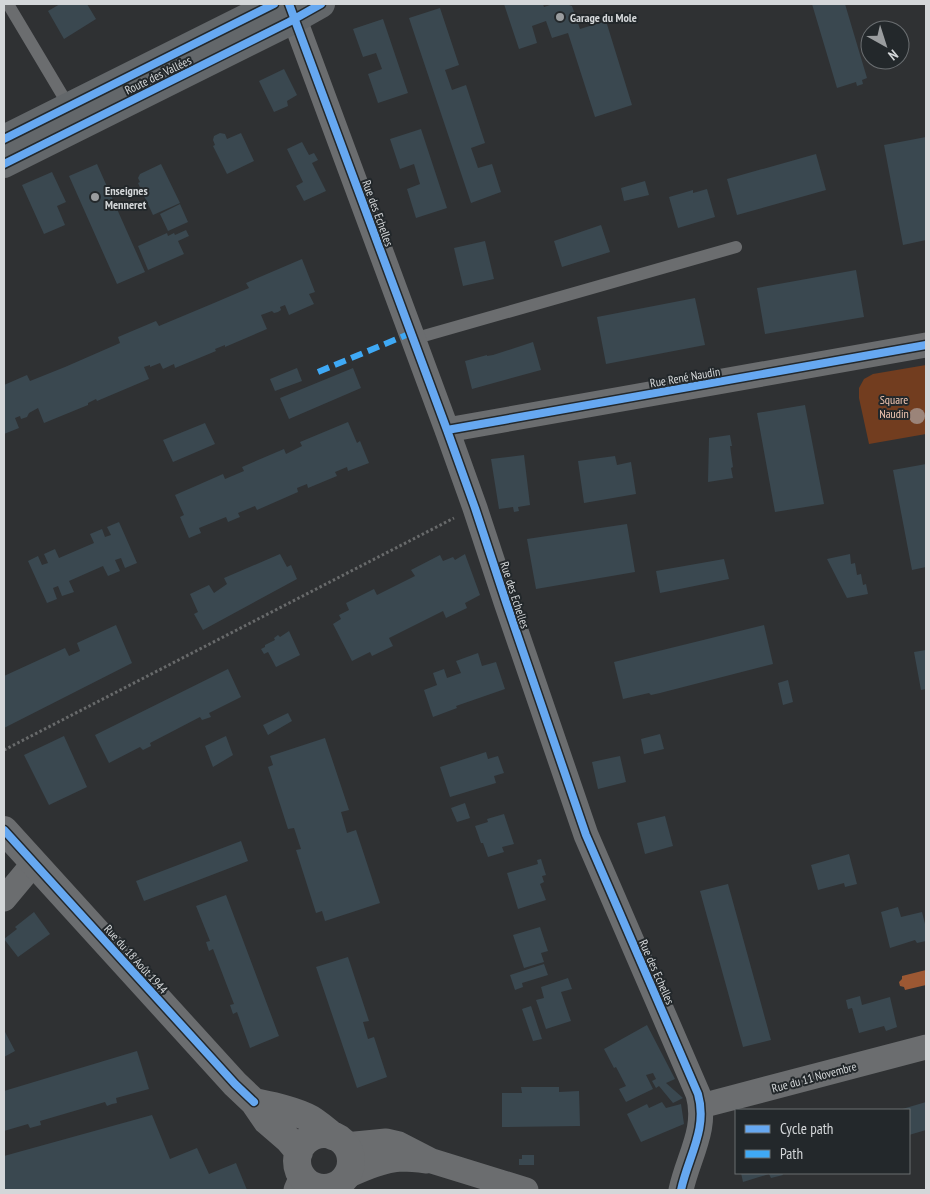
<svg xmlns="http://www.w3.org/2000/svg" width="930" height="1194" font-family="'PT Sans Narrow',sans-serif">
<rect width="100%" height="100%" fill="#2f3133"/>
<path fill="#723d1f" d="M926 365V434L869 444 859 398V388L864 379 873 374Z"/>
<path fill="#9c5833" d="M926 970V985L905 990 904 987 900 986 899 982 902 979V976Z"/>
<path fill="#3a4850" d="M60 4H87L96 19 64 39 48 11Z
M504 4H543L544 7 553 4H566L572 6 580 29 606 21 632 105 595 117 568 33 552 38 546 21 532 26 537 43 519 49Z
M812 4H845L867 78 862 80 863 84 857 86 856 82 837 88Z
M440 8 459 65 445 70 452 90 466 85 485 143 471 148 478 168 492 164 501 192 471 203 409 18Z
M383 19 408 93 378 103 368 74 382 69 376 53 363 57 353 29Z
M284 69 297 95 287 101 288 106 274 112 259 81Z
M421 129 447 208 416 218 407 189 420 184 414 164 400 169 390 139Z
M220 133 225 134 227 139 241 133 254 161 227 174 213 146 215 145 213 140 214 136Z
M926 137V240L903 245 884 145Z
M302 142 309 155 314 153 318 160 312 163 326 191 304 201 296 186 303 182 287 149Z
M816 154 826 190 737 215 727 179Z
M97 164 145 272 117 284 69 176Z
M161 164 180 203 153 215 138 183 140 182 138 178 140 174Z
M52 172 66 202 57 206 65 225 44 234 22 185Z
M645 181 649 195 624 201 621 188Z
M707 189 715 217 678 228 669 197 693 190V193Z
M180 204 188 222 168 231 160 214Z
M601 225 610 252 562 267 554 241Z
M186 230 189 236 178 241 184 254 148 270 138 246 167 233 168 236 174 233 175 235Z
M485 241 494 279 463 286 454 248Z
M302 259 315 292 309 294 314 304 289 315 285 305 280 307 281 310 278 312 274 313 272 311 261 315 267 329 225 347V345L215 349 216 351 175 368 174 364 163 369 160 363 150 367V365L144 367 149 379 97 401 96 399 88 403V405L44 423 38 408 29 413 27 417 21 419 20 416 15 418 19 428 4 434V385L27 375 30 381 65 367 120 343 118 337 156 321 159 326 214 303 249 288 246 283Z
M856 270 864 317 765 334 757 288Z
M695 298 705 345 606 364 597 317Z
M533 342 541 370 472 389 465 361 487 355V356L493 355Z
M297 368 302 381 275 391 270 379Z
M353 368 361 388 289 419 280 398Z
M805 405 824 504 775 512 757 413Z
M348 422 357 443 360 441 369 463 348 471 347 467 335 472 337 476 308 488 307 484 297 488 298 492 257 510 255 506 238 513 240 517 228 522 226 517 199 528 201 533 189 538 180 517 184 515 175 495 223 474 225 479 244 471 242 467 284 449 286 454 302 446 300 442Z
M205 423 215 444 173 462 163 440Z
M730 435 732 446H730L733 467 731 468 733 478 708 482 709 438Z
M524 455 530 505 518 507 519 511 514 512 513 507 499 509 491 459Z
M615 456 617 465 631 462 636 494 584 503 578 461Z
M926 464V567L912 570 893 470Z
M119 522 137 563 125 568 121 558 115 560 120 571 108 576 103 566 69 581 74 592 62 596 58 586 53 588 57 599 47 603 28 561 38 556 42 565 48 563 44 554 55 549 59 558 94 543 90 534 102 529 105 537 111 535 107 527Z
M627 524 635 572 536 589 527 539Z
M280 554 287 567 291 565 297 579 203 630 194 614 198 612 190 594 209 585 214 593 227 584 224 578Z
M465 554 480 595 465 603 467 608 446 618 443 611 389 638 393 646 372 656 370 652 352 661 333 624 341 619 339 615 349 610 346 603 374 589 377 595 415 576 411 570 440 555 443 561 453 557 455 560Z
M850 554 851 564 855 563 857 575 861 574 863 585 866 584 868 594 847 598 827 559Z
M724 559 729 579 660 593 656 571Z
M116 625 132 663 4 728V686L5 685 4 676 65 648 69 656 80 651 77 643Z
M764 625 773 664 660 693 651 695 649 693 623 699 614 662Z
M289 631 300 655 276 667 268 652 264 654 261 649 265 647V645L275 640 274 638 278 635 280 637Z
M926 650V689L921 690 914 652Z
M478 653 482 666 496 662 505 689 456 706 457 708 433 717 424 690 437 685 433 673 444 669 447 678 461 673 456 661Z
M228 669 241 697 209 713 211 717 202 720 200 717 150 743 151 746 143 750 140 747 109 763 95 735Z
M788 680 793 702 783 705 778 683Z
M288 713 292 721 268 735 263 725Z
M660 734 664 749 644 754 641 739Z
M64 736 87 787 49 805 24 755Z
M226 736 233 755 213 767 205 746Z
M325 738 349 810 341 812 347 833 356 830 380 903 325 921 322 911 316 913 296 850 301 849 294 828 288 829 268 767 273 765 270 756Z
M486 752 488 759 498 756 504 773 494 776 496 783 450 797 440 767Z
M620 756 626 782 598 789 592 762Z
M465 803 470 818 457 822 451 808Z
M504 814 514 844 502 847 504 852 488 857 483 843H481L475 826 488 822 487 819Z
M665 816 673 846 645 854 637 823Z
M241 841 248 861 144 901 136 881Z
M849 854 857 884 845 887 844 883 818 890 811 865Z
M541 859 546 875 542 876 544 882 540 884 546 900 518 909 507 873 538 864 537 860Z
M728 884 771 1040 743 1047 700 891Z
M226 895 279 1036 250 1048 237 1012 233 1014 230 1005 234 1004 213 949 209 951 206 942 210 941 196 906Z
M898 907 901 917 922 912 926 928V941L917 943 915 940 890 948 881 912Z
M34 912 50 934 18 957 4 939 17 929 15 927Z
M540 927 548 951 541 953 544 962 524 968 513 935Z
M348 957 369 1021 363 1022 368 1039 374 1037 387 1077 357 1088 316 967Z
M544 964 548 975 522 983 523 987 515 990 510 975Z
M568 978 572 989 561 992 571 1021 546 1029 536 1000 544 998 541 987Z
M860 996 862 1005 890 997 897 1027 886 1031 884 1026 859 1033 852 1008 848 1009 846 1000Z
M531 1006 542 1039 533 1041 522 1009Z
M647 1025 675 1079 666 1083 683 1098 673 1103 659 1086 656 1088 652 1081 656 1079 653 1073 646 1075 653 1089 626 1102 619 1089 626 1086 616 1067 614 1068 604 1049Z
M4 1030 15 1051 4 1057Z
M137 1051 149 1089 116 1098 117 1103 112 1104 107 1106 105 1102 40 1121 41 1125 30 1128 28 1124 4 1131V1091Z
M521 1087H559V1092L579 1091 580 1126 502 1127V1093H522Z
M662 1102 666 1108 681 1104 684 1124 641 1142 627 1114 647 1104 649 1108Z
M926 1102V1130L909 1135V1110H899Z
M152 1115 170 1159 197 1148 209 1174 236 1163 247 1190H4V1156Z
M522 1155H534V1165H519V1159H522Z
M741 1173H782L783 1175 771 1178 769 1174 743 1182Z"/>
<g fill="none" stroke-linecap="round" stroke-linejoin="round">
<path stroke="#686a6b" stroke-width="3" stroke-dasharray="2.5 2.5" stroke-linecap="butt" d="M4 750 454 518"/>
<path stroke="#6b6d6f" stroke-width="12" d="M8 4 70 108
M413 339 736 247"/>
<path stroke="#6b6d6f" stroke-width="25" d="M289 4 447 430 475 508 506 602 586 835 698 1094C708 1129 688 1157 681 1190
M447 430 926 345
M4 899 34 863
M701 1106 926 1047
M345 1145 386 1141 399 1144 432 1161 526 1190
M347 1176C365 1168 383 1160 402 1159 410 1159 419 1160 427 1161
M296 1190 302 1176"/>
<path stroke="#6b6d6f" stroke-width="28" d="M4 830 235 1084 254 1102 267 1121 289 1140 299 1152
M254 1102C273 1106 294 1110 311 1119 319 1124 326 1130 333 1136
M297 1161a27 27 0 1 1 54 0a27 27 0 1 1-54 0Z"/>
<path stroke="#63676a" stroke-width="28" d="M4 139 274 4
M4 164 289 22 321 4"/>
<path stroke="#3fa9f5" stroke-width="6" stroke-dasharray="12 6" stroke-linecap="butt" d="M318 372 411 333"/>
<g stroke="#23282b" stroke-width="11">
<path id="cycleway" d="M289 4 447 430 475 508 506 602 586 835 698 1094C708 1129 688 1157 681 1190
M4 139 274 4
M4 164 289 22 321 4
M447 430 926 345
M4 830 235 1084 254 1102"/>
</g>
<use href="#cycleway" stroke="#66a8f1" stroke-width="8"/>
</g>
<circle fill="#9b8479" cx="917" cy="416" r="8"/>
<g fill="#9a9d9f" stroke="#23282b" stroke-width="2">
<circle cx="560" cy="17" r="5"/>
<circle cx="95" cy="197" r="5"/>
</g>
<g text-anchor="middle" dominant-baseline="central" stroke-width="4" stroke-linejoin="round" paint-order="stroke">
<g font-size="12" font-weight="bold" fill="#d4d7d9" stroke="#23282b" text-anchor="start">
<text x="570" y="17">Garage du Mole</text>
<text x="105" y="190">Enseignes<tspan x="105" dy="14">Menneret</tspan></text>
</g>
<g font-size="12" fill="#d4d7d9" stroke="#23282b">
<text transform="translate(158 75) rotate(-26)">Route des Vallées</text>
<text transform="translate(378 213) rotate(70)">Rue des Echelles</text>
<text transform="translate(685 377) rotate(-10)">Rue René Naudin</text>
<text transform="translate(515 595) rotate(72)">Rue des Echelles</text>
<text transform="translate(136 959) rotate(48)">Rue du 18 Août 1944</text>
<text transform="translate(657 972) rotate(66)">Rue des Echelles</text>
<text transform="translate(814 1077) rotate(-15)">Rue du 11 Novembre</text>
</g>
<g font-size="12" fill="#f3c8b3" stroke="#23282b">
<text x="894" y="399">Square<tspan x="894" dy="14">Naudin</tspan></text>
</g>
</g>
<rect width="930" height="1194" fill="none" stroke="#d4d7d9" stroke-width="10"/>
<rect x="735" y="1109" width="175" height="65" fill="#23282b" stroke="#6a6e71"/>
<rect x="745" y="1125" width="25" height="8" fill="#66a8f1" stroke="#6a6e71"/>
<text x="780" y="1134" font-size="15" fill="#d4d7d9">Cycle path</text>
<rect x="745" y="1150" width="25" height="8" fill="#3fa9f5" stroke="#6a6e71"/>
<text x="780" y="1159" font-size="15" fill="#d4d7d9">Path</text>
<g transform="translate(885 45) rotate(141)"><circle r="24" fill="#23282b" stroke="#6a6e71"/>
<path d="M0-4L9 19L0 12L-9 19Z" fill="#9a9d9f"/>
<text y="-8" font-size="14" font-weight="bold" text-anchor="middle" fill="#d4d7d9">N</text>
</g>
</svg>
